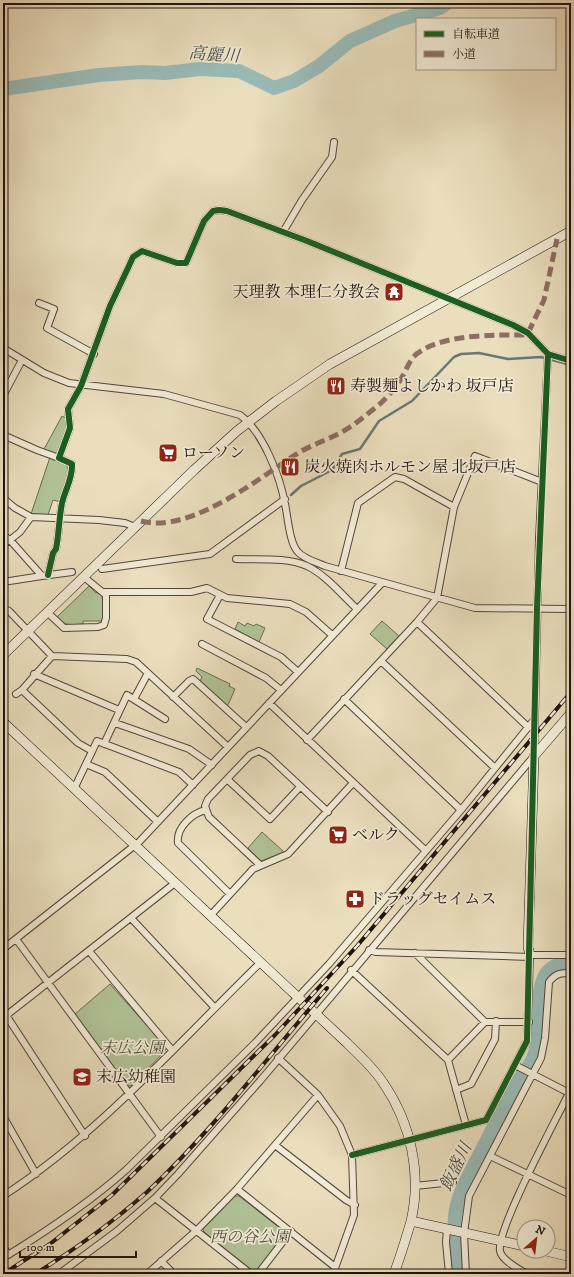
<svg xmlns="http://www.w3.org/2000/svg" width="574" height="1277" font-family="'IM FELL DW Pica','Noto Serif JP',serif">
<rect width="100%" height="100%" fill="#eadebd"/>
<filter id="stains"><feTurbulence type="fractalNoise" baseFrequency=".005" numOctaves="4"/><feColorMatrix values="0 0 0 0 .2 0 0 0 0 .09 0 0 0 0 .02 0 0 0 .5 -.17"/></filter>
<radialGradient id="worn" r=".72"><stop offset=".6" stop-color="#630" stop-opacity="0"/><stop offset="1" stop-color="#630" stop-opacity=".3"/></radialGradient>
<path fill="#b0c296" stroke="#686a52" d="M62 416 67 419 68 426 58 456 43 451Z
M50 457C57 460 67 462 69 471L60 502 53 500 48 515 31 514Z
M89 586 95 592 102 595 104 617 101 621H83V624C72 625 64 626 56 618Z
M382 621 399 636 387 649 370 634Z
M238 622 245 626 247 623 254 626 256 624 265 628 259 642 235 629Z
M197 668 230 684 229 686 235 689 227 707 200 681 202 677 196 671Z
M262 832 284 852 261 861 248 848Z
M110 984 166 1047 165 1051 131 1086H128L75 1014Z
M235 1196H239L285 1232 286 1236 258 1271 253 1272 204 1232 203 1229Z"/>
<g fill="none" stroke-linecap="round" stroke-linejoin="round">
<path stroke="#697874" stroke-width="2.5" d="M291 495 301 486 332 470 342 454 360 449 379 421 412 401 454 357 461 354 479 353 508 359 541 357 571 365"/>
<path stroke="#9abbb8" stroke-width="14" d="M3 89 99 75 142 72 165 73 200 69 239 71 274 88 294 81 319 66 350 41 395 21 440 8 447 3
M458 1274C456 1251 451 1223 458 1201 464 1182 475 1164 484 1146 494 1126 504 1106 515 1087 521 1076 532 1064 535 1053 543 1024 526 960 571 964"/>
<g stroke="#52463a" stroke-width="8">
<path id="street" d="M283 232 302 200 332 157 334 142
M39 303 54 309 47 328 94 354
M3 348 44 373 69 383 164 394 240 415C263 432 280 476 285 504 288 517 289 542 298 552 304 559 316 562 325 566L475 608 568 609
M3 396 22 360
M3 435 37 450 59 458
M3 498 15 508 31 517 99 520 125 523 135 527
M3 535 10 540 20 532 31 517
M3 544 10 540 42 576 72 572
M236 559C259 560 286 557 307 566 326 575 342 595 357 609
M102 569 210 554 285 499
M341 571 358 503 395 477 404 479 454 507
M48 575 53 553 56 549C59 534 59 518 62 503 65 490 73 478 72 464L59 458 70 428 68 409 81 386 110 306 128 268 133 257 142 251 177 263H186L204 221 213 211 219 210 227 211 307 241 513 325 528 333 548 354 571 361
M3 582 42 576
M103 592H191L207 588 227 598 290 604 306 612 332 635
M220 595 207 619 281 657 298 672
M3 608 9 611 52 656
M47 612 64 628 98 627 104 625 106 618V595L84 577
M417 622 528 727
M202 644 266 678 281 690
M381 661 495 768
M34 674 119 710
M22 690 78 743 92 751
M16 694 22 690 52 656 127 659 136 662 228 747
M173 697 189 681 193 679 246 727
M134 699 148 673
M344 699 461 810
M269 703 426 851
M115 723 189 749 212 765
M307 740 417 622 437 598 454 507 475 456 542 482
M104 744 127 695 165 719
M86 764 105 772 158 822
M227 779 270 819 300 787
M74 789 97 741 179 772 193 785
M206 810C192 813 176 828 178 843L230 894
M260 865 209 817 205 806 208 799 250 755 259 751 268 756 328 812
M210 916 253 869 288 854 353 783
M131 918 215 1008
M16 939 161 1137
M3 949 139 842 382 583
M369 950 376 952 530 957
M89 951 172 1050
M415 953 485 1022
M351 970 448 1060 466 1125
M6 1015 85 1136
M3 1018 175 883
M278 1058 318 1095 340 1126 352 1155 354 1215 333 1274
M448 1060 485 1022H529
M515 1065 571 1094
M456 1090 471 1084 495 1039 496 1021
M3 1116 36 1174
M275 1145 346 1200 355 1205
M352 1155 486 1120 527 1041 530 955H571
M490 1156 571 1195
M415 1186 453 1182
M237 1189 335 1267
M3 1196C100 1133 178 1043 260 963
M155 1198 251 1274
M447 1229 446 1242 449 1274
M3 1246 8 1255C50 1229 89 1203 126 1170L255 1043 329 964 461 810 534 720
M161 1261 174 1274
M59 1274 117 1231 155 1198 178 1174 260 1081 534 756 539 539 548 354
M147 1274 196 1231 237 1189 318 1095
M258 1274 291 1231
M466 1274 464 1233 469 1196 541 1058 545 1038 549 982C556 973 561 973 571 973
M527 1274C519 1269 502 1261 500 1251 496 1230 557 1118 569 1093"/>
</g>
<g stroke="#1f130f" stroke-width="10">
<path id="secondary" d="M3 655 194 470 237 431 276 401 330 364 571 231
M3 722 347 1043C360 1056 374 1068 384 1084 411 1124 422 1174 411 1221 406 1239 400 1257 394 1274
M530 955 528 947 534 756 571 713
M411 1221 524 1246
M546 1251 571 1257"/>
</g>
<use href="#street" stroke="#f1ead4" stroke-width="6"/>
<use href="#secondary" stroke="#f1ead4" stroke-width="9"/>
<g stroke="#1f130f" stroke-width="4">
<path id="rail" d="M3 1274 50 1244 112 1195 275 1035 357 946 571 692
M35 1274C74 1250 112 1223 147 1192 212 1131 269 1056 327 988"/>
</g>
<use href="#rail" stroke="#f1ead4" stroke-width="2.5" stroke-dasharray="8" stroke-linecap="butt"/>
<path stroke="#8d6e63" stroke-width="5" stroke-dasharray="10 5" stroke-linecap="butt" d="M141 521C191 534 259 478 298 453 315 443 334 438 350 427 361 420 371 411 381 403 389 395 397 387 402 377 408 367 410 357 421 351 447 334 495 335 525 335L528 333 544 300 557 239"/>
<g stroke="#f1ead4" stroke-width="8">
<path id="cycleway" d="M48 575 53 553 56 549C59 534 59 518 62 503 65 490 73 478 72 464L59 458 70 428 68 409 81 386 110 306 128 268 133 257 142 251 177 263H186L204 221 213 211 219 210 227 211 307 241 513 325 528 333 548 354 571 361
M352 1155 486 1120 527 1041 537 608 548 354"/>
</g>
<use href="#cycleway" stroke="#1b5e20" stroke-width="6"/>
</g>
<defs>
<g id="temple-square" transform="scale(1)"><rect x="-9" y="-9" width="18" height="18" rx="4" fill="#8f2418" stroke="#f1ead4"/><path d="M0-6L5-2H3V0L6.5 2.5H4V6H1.5V3h-3V6H-4V2.5H-6.5L-3 0V-2H-5Z" fill="#fff"/></g>
<g id="restaurant-square" transform="scale(1)"><rect x="-9" y="-9" width="18" height="18" rx="4" fill="#8f2418" stroke="#f1ead4"/><path d="M-5-6h1v4h1v-4h1v4h1v-4h1v5L-1.5 .5V6h-2V.5L-5-1ZM5-6V6H3V1.5H1.5Q1.5-4 5-6Z" fill="#fff"/></g>
<g id="supermarket-square" transform="scale(1)"><rect x="-9" y="-9" width="18" height="18" rx="4" fill="#8f2418" stroke="#f1ead4"/><path d="M-6-5.5h2.5l.6 2H6L4.5 2H-2.5L-4.4-4H-6ZM-1.5 3.2a1.3 1.3 0 1 0 .1 0ZM3 3.2a1.3 1.3 0 1 0 .1 0Z" fill="#fff"/></g>
<g id="pharmacy-square" transform="scale(1)"><rect x="-9" y="-9" width="18" height="18" rx="4" fill="#8f2418" stroke="#f1ead4"/><path d="M-2-6h4v4h4v4h-4v4h-4v-4h-4v-4h4Z" fill="#fff"/></g>
<g id="school-square" transform="scale(1)"><rect x="-9" y="-9" width="18" height="18" rx="4" fill="#8f2418" stroke="#f1ead4"/><path d="M0-5L7-2L0 1L-7-2ZM-4 1L0 2.5L4 1V4Q0 6-4 4Z" fill="#fff"/></g>
</defs>
<g fill-rule="evenodd">
<use href="#temple-square" x="394" y="292"/>
<use href="#restaurant-square" x="336" y="386"/>
<use href="#supermarket-square" x="168" y="453"/>
<use href="#restaurant-square" x="290" y="467"/>
<use href="#supermarket-square" x="338" y="835"/>
<use href="#pharmacy-square" x="355" y="899"/>
<use href="#school-square" x="82" y="1077"/>
</g>
<g text-anchor="middle" dominant-baseline="central" stroke-width="3.5" stroke-linejoin="round" paint-order="stroke">
<g font-size="16" fill="#1f130f" stroke="#f1ead4" text-anchor="start">
<text x="380" y="292" text-anchor="end">天理教 本理仁分教会</text>
<text x="350" y="386">寿製麺よしかわ 坂戸店</text>
<text x="182" y="453">ローソン</text>
<text x="304" y="467">炭火焼肉ホルモン屋 北坂戸店</text>
<text x="352" y="835">ベルク</text>
<text x="369" y="899">ドラッグセイムス</text>
<text x="96" y="1077">末広幼稚園</text>
</g>
<g font-size="16" font-style="italic" fill="#52503e" stroke="#f1ead4">
<text x="132" y="1048">末広公園</text>
<text x="250" y="1237">西の谷公園</text>
</g>
<g font-size="17" font-style="italic" fill="#4a4e4a" stroke="#f1ead4">
<text transform="translate(214 55) rotate(4)">高麗川</text>
<text transform="translate(456 1167) rotate(-64)">飯盛川</text>
</g>
</g>
<rect width="574" height="1277" fill="none" stroke="#eadebd" stroke-width="16"/>
<rect x="4" y="4" width="566" height="1269" fill="none" stroke="#1f130f" stroke-width="2"/>
<rect x="8" y="8" width="558" height="1261" fill="none" stroke="#1f130f"/>
<rect x="416" y="18" width="140" height="52" fill="#f1ead4" stroke="#9d9485"/>
<rect x="424" y="31" width="20" height="6" fill="#1b5e20" stroke="#9d9485"/>
<text x="452" y="38" font-size="12" fill="#1f130f">自転車道</text>
<rect x="424" y="51" width="20" height="6" fill="#8d6e63" stroke="#9d9485"/>
<text x="452" y="58" font-size="12" fill="#1f130f">小道</text>
<g transform="translate(536 1239) rotate(28)"><circle r="19" fill="#f1ead4" stroke="#9d9485"/>
<path d="M0-3L7 15L0 10L-7 15Z" fill="#8f2418"/>
<text y="-6" font-size="11" font-weight="bold" text-anchor="middle" fill="#1f130f">N</text>
</g>
<path d="M20 1251v6h116v-6" fill="none" stroke="#1f130f" stroke-width="2"/>
<text x="26" y="1251" font-size="12" fill="#1f130f" stroke="#f1ead4" stroke-width="3" paint-order="stroke">100 m</text>
<rect width="100%" height="100%" filter="url(#stains)"/>
<rect width="100%" height="100%" fill="url(#worn)"/>
</svg>
